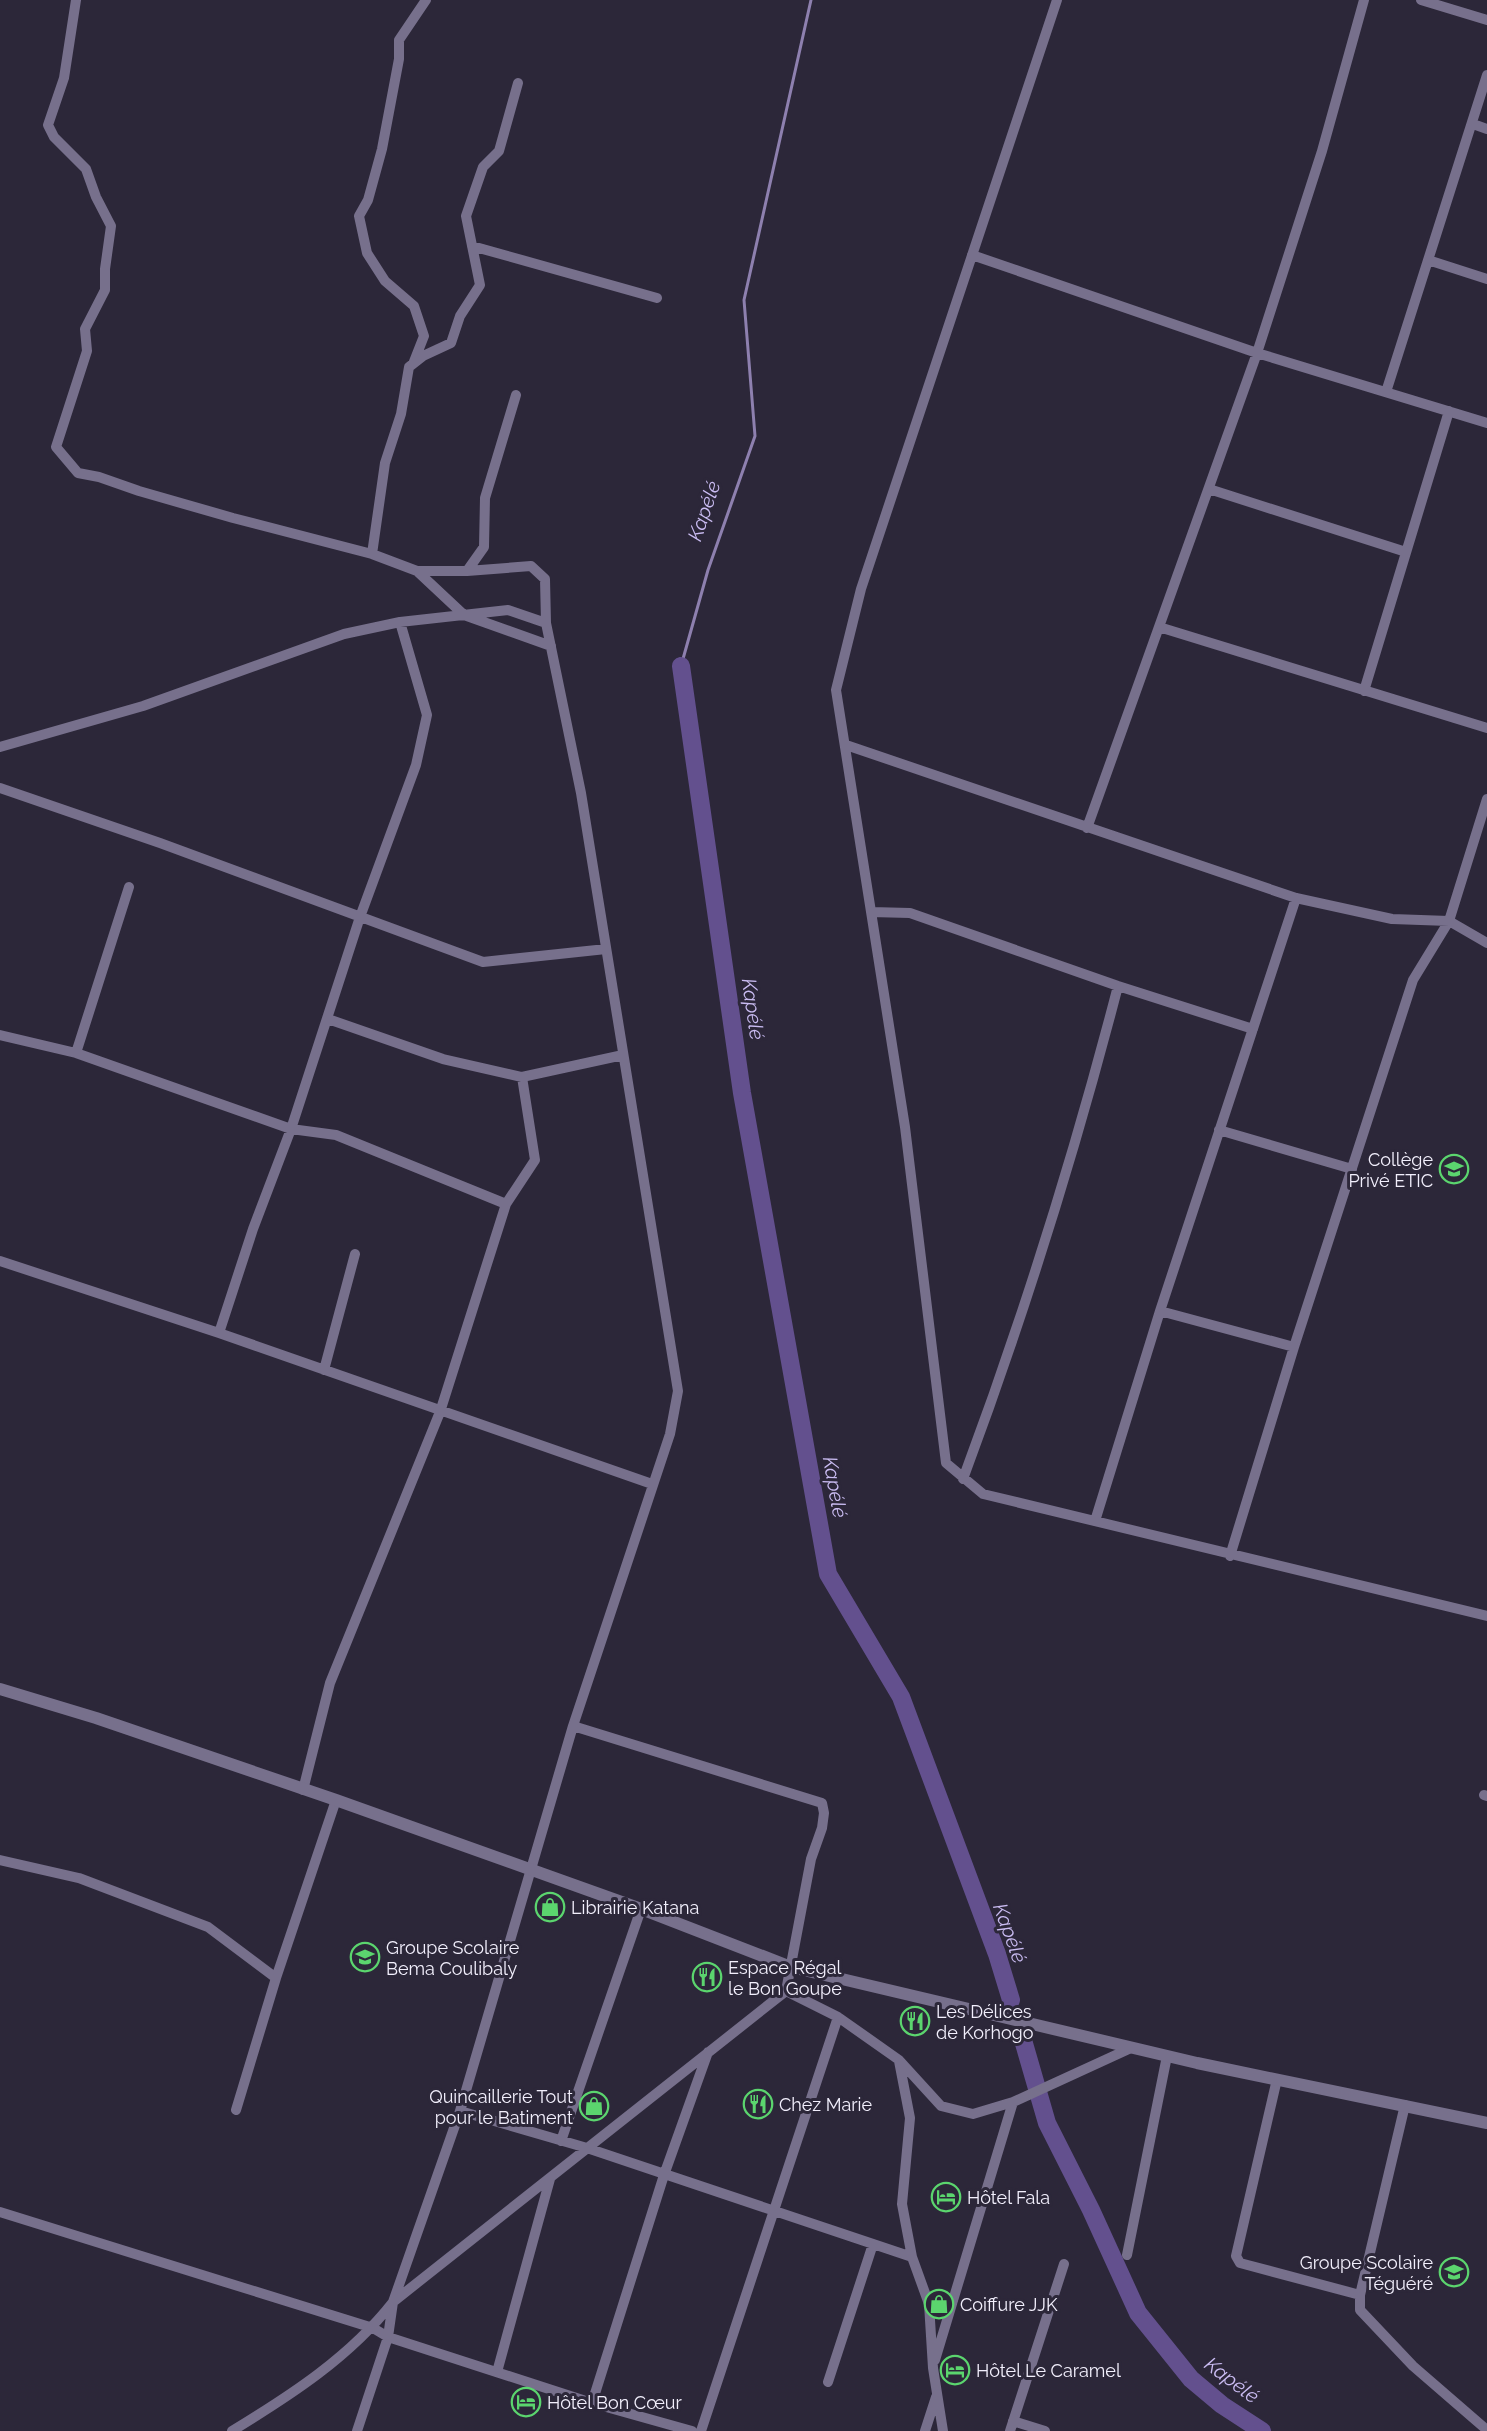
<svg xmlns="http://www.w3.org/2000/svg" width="1487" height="2431" font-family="Raleway,sans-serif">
<rect width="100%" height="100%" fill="#2c2739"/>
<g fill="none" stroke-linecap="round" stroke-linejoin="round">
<path stroke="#8e80af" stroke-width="3" d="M681 666 708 570 755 436 744 300 811 0"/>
<path stroke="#63508e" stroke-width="18" d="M681 666 742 1093 828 1574 901 1697 997 1954 1011 2000
M1023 2040 1047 2123 1091 2210 1138 2313 1191 2379 1222 2405 1262 2431"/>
<path stroke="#77708c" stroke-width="10" d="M76 0 64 78 48 125 54 137 86 169 96 197 111 226 105 269V290L85 329 87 351 56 447 78 473 99 477 139 491 233 518 372 554 417 571H467L531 566 545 579 546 623 581 793 678 1391 670 1434 573 1726 460 2111 393 2302 388 2337 357 2431
M1057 0 861 589 836 690 905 1127 946 1463 983 1494 1487 1616
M1421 0 1487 20
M1473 124 1487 129
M472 246 657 298
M972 255 1257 353 1487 423
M1428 260 1487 279
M413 364 424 336 414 306 385 281 367 253 359 216 368 200 382 149 399 59V40L426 0
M1386 392 1487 75
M1209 489 1406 552
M372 554 385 463 401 414 409 367 423 356 451 343 460 316 480 285 466 216 483 167 499 151 518 83
M417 571 464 615 551 646
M467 571 484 547 485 498 516 395
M1159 627 1487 728
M1364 691 1449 411
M846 745 1296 898 1392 919 1449 921 1487 943
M0 747 143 706 344 634 400 622 508 610 546 623
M0 788 160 843 483 962 606 949
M1087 828 1257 353 1322 151 1364 0
M871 912 910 913 1118 986 1253 1029
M328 1019 443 1059 522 1077 623 1055
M0 1035 76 1053 291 1129 336 1135 506 1204
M76 1053 129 887
M1219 1130 1352 1169
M0 1261 219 1333 652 1484
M1160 1311 1294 1347
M219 1333 253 1229 291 1129 360 917 416 765 427 715 400 622
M324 1370 355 1254
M963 1479C1023 1318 1075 1152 1118 986
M1095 1521 1160 1311 1296 898
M1230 1556 1294 1347 1413 980 1449 921 1487 799
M303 1790 330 1683 440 1412 506 1204 535 1160 522 1077
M1484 1795 1487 1796
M0 1860 79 1878 208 1927 276 1978
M786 1991 838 2017 899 2060 941 2106 973 2114 1013 2102 1131 2048
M899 2061 910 2118 902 2204 912 2257 929 2304 933 2368 943 2431
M1277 2079 1236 2256 1240 2263 1360 2295
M1405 2105 1360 2295V2310L1413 2366 1487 2430
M236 2110 276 1978 336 1800
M460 2111 587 2148 912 2257
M561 2141 641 1909
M0 2212 373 2328 388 2337 592 2403 692 2431
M1127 2255 1167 2056
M935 2360 1013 2102
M497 2372 550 2179
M828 2382 873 2244
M592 2403 664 2175 708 2052
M1013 2421 1045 2431
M232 2431C291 2395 350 2357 393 2302L786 1991 811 1859 822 1828 824 1813 822 1803 573 1726
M701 2431 838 2017
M925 2431 936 2397
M1010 2431 1064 2264"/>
<path stroke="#77708c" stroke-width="12" d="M0 1689 96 1718 336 1800 641 1909 791 1967 1197 2063 1487 2123"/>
</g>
<defs>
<g id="school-ring" transform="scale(1.5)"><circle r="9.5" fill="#2c2739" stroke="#5bd56e" stroke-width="1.5"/><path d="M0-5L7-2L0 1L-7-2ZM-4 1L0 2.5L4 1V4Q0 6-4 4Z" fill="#5bd56e"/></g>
<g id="shop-ring" transform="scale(1.5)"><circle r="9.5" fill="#2c2739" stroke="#5bd56e" stroke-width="1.5"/><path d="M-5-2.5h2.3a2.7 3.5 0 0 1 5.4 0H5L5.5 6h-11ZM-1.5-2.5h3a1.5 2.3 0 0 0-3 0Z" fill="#5bd56e"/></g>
<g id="restaurant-ring" transform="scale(1.5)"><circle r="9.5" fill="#2c2739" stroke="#5bd56e" stroke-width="1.5"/><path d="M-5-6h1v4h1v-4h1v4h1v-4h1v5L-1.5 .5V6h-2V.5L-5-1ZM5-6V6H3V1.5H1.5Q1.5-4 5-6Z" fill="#5bd56e"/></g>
<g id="hotel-ring" transform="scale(1.5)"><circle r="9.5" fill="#2c2739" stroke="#5bd56e" stroke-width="1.5"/><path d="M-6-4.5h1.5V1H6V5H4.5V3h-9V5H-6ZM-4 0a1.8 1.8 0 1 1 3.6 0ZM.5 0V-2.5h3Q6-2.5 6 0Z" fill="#5bd56e"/></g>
</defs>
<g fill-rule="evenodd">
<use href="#school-ring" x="1454" y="1169"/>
<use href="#shop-ring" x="550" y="1907"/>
<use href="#school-ring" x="365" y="1957"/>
<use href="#restaurant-ring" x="707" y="1977"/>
<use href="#restaurant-ring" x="915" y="2021"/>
<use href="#restaurant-ring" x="758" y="2104"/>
<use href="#shop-ring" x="594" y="2106"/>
<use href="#hotel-ring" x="946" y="2197"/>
<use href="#school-ring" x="1454" y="2272"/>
<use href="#shop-ring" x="939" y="2304"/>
<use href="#hotel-ring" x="955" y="2370"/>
<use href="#hotel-ring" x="526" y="2402"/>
</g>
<g text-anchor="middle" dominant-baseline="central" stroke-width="6" stroke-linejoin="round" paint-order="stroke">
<g font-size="18" fill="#f2effc" stroke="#2c2739" text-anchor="start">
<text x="1433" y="1159" text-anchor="end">Collège<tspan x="1433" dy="21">Privé ETIC</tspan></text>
<text x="571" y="1907">Librairie Katana</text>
<text x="386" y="1947">Groupe Scolaire<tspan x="386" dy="21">Bema Coulibaly</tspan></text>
<text x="728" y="1967">Espace Régal<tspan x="728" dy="21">le Bon Goupe</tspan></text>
<text x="936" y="2011">Les Délices<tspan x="936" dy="21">de Korhogo</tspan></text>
<text x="573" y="2096" text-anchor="end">Quincaillerie Tout<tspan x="573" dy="21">pour le Batiment</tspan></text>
<text x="779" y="2104">Chez Marie</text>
<text x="967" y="2197">Hôtel Fala</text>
<text x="1433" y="2262" text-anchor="end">Groupe Scolaire<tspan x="1433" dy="21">Téguéré</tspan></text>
<text x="960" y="2304">Coiffure JJK</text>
<text x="976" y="2370">Hôtel Le Caramel</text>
<text x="547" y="2402">Hôtel Bon Cœur</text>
</g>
<g font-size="20" font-style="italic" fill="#cabcf2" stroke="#2c2739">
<text transform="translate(704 511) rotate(-71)">Kapélé</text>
<text transform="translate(753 1009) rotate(82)">Kapélé</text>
<text transform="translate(835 1487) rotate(80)">Kapélé</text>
<text transform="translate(1010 1933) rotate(70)">Kapélé</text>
<text transform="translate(1232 2380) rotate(37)">Kapélé</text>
</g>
</g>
</svg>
